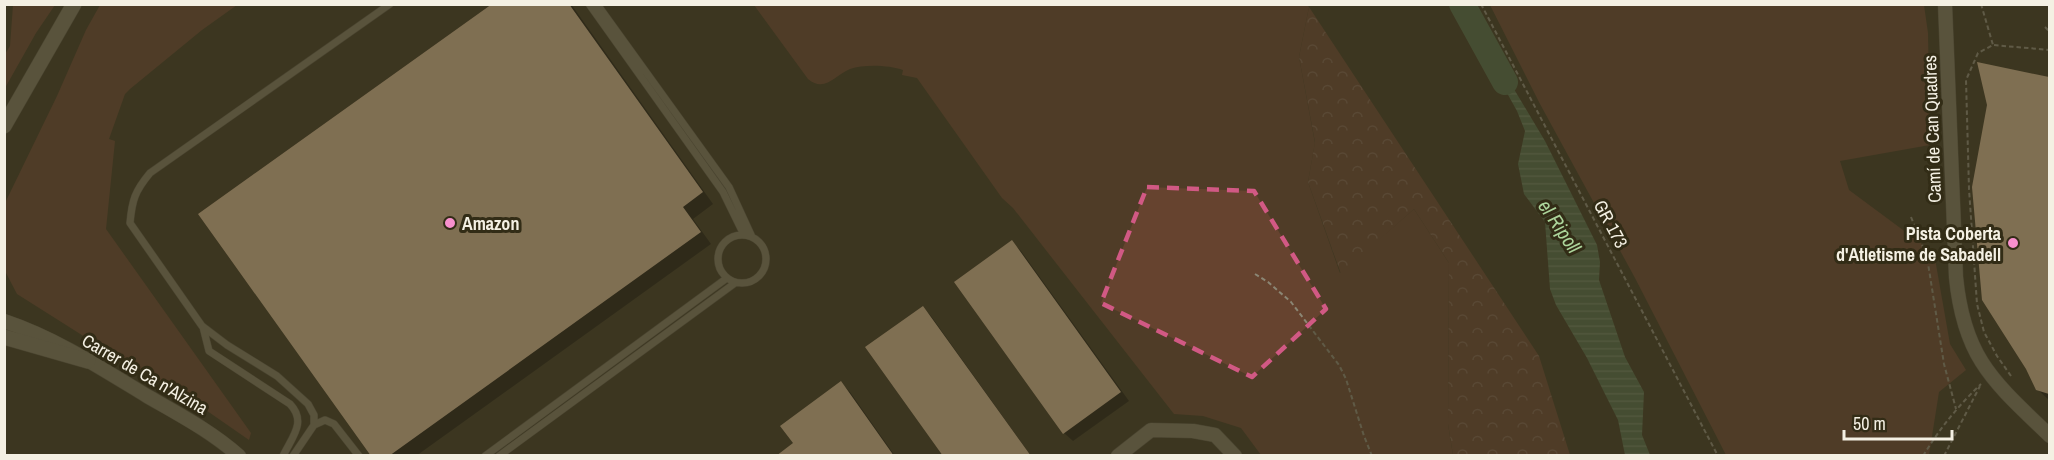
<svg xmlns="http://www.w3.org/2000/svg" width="2054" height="460" font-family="'Archivo Narrow',sans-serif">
<defs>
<pattern id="forest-crowns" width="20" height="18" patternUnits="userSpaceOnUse" patternTransform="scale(1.5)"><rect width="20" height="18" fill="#66432f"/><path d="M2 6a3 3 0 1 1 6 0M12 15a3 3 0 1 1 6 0" fill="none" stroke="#7c5e4d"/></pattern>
<pattern id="water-rules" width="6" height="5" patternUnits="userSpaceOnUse" patternTransform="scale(1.5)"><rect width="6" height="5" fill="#516947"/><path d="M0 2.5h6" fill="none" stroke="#6b7f61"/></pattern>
</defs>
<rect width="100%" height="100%" fill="#3d3620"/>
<path fill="#66432f" d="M13 5H55L36 33 5 88V54L10 46Z
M100 5H237L202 30 130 89 125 94 109 139 115 141 106 229 251 433 249 440 177 390 134 368 17 294 5 271V203L57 96 86 30Z
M754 5H1307L1309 7 1299 57 1315 143 1308 182 1340 273 1414 209 1449 263 1448 424 1453 455H1261L1241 428 1203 416 1174 414 1013 208 1002 198 917 78 902 75 903 70C889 65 864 64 850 69 835 75 825 93 808 79Z
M1490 5H1924L1928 33 1930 145 1840 161 1849 190 1934 253 1950 344 1966 370 1939 392 1929 455H1726L1635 278 1540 104Z"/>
<path fill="url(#forest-crowns)" d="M1309 7 1539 356 1570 455H1453L1448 424 1449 263 1414 209 1341 274 1308 182 1315 142 1299 57Z"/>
<path fill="url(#water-rules)" d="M1489 52 1493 54 1545 141 1597 245 1600 262 1599 280 1625 357 1644 392 1642 435 1650 455H1625L1618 420 1587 358 1556 305 1550 289 1545 222 1524 194 1518 164 1525 131 1517 111 1487 57Z"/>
<path fill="#0007" d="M494 4H571L713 204 693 219 711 244 416 456H373Z
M1979 64 2050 79V401L2037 389 1989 105Z
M1012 242 1021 251 1129 401 1073 441 1064 433Z
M922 307 931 316 1031 456H945Z
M841 383 850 392 895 456H778L795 444Z"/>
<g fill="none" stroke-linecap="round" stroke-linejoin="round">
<path stroke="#516947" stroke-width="26" d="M1462 4 1505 82"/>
</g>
<path fill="#d1b38f" d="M492 4H569L703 192 683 207 701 232 389 456H371L198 214Z
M1977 62 2049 77V394L2036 390 2026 369 1982 300 1972 187 1987 105Z
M1012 240 1121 392 1063 434 954 282Z
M923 306 1031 456H943L865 347Z
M841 381 894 456H776L793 443 780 426Z"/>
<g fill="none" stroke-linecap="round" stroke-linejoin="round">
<g stroke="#595441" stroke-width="8">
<path id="lane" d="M589 4 723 192 744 235
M597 4 729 187 752 237
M718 259a24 24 0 1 1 48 0a24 24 0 1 1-48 0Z
M203 327 209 351 290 404C307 422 292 437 283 456
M314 425 325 420 334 424 359 456
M293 456 314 425V415L308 404 277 376 227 345 202 326 130 223C132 200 135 191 150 173L390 4
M485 456 727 278
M499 456 735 283"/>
</g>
<g stroke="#595441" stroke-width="15">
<path id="street" d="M1945 4 1956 277C1964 359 1994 382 2050 436
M4 321C55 338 101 368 147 396 178 414 211 431 239 456
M1118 456 1151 430 1193 431 1215 435 1235 456"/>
</g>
<g stroke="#595441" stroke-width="16">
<path id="secondary" d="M4 126 74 4
M4 337 88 361"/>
</g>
<path stroke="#8b8674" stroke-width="2" stroke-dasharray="4.5 3" stroke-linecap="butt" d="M1481 4 1718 456
M1981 4 1993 45
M2045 27 2050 32
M1911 217 1927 257 1944 364 1956 409
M1255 274 1268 282 1291 302 1339 365 1346 379 1364 436 1372 456
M2011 376 1997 356 1984 332 1977 304 1969 189 1966 80 1978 53 1993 45 2050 50
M1923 456C1940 428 1958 406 1981 384
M1944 456 1980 386"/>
<use href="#lane" stroke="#7c755d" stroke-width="7"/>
<use href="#street" stroke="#7c755d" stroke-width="14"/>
<use href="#secondary" stroke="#7c755d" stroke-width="15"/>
</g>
<path d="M0 0H2054V460H0ZM1147 187 1254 191 1326 309 1252 377 1101 303Z" fill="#3d3620" fill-opacity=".55" fill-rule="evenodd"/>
<path fill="none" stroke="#d15984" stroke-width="4.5" stroke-dasharray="12 8" stroke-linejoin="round" d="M1147 187 1254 191 1326 309 1252 377 1101 303Z"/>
<g fill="#f890cd" stroke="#322c16" stroke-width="2">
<circle cx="450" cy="223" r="6"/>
<circle cx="2013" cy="243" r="6"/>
</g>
<g text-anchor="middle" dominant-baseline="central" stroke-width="6" stroke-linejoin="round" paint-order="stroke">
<g font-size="18" fill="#f4f0e3" stroke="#322c16">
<text transform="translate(1932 129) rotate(-92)">Camí de Can Quadres</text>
<text transform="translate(1611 224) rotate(62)">GR 173</text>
<text transform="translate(145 374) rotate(30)">Carrer de Ca n'Alzina</text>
</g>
<g font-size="18" font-weight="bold" fill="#f4f0e3" stroke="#322c16" text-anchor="start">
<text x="462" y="223">Amazon</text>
<text x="2001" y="233" text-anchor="end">Pista Coberta<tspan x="2001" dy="21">d'Atletisme de Sabadell</tspan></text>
</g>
<g font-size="20" font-style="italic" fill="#acd59b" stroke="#322c16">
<text transform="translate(1560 226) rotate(56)">el Ripoll</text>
</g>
</g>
<rect width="2054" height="460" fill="none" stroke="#f4f0e3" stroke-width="12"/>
<path d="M1844 430v9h108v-9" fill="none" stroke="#f4f0e3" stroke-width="3"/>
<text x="1853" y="430" font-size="18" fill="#f4f0e3" stroke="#322c16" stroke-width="4.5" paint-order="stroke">50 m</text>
</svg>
